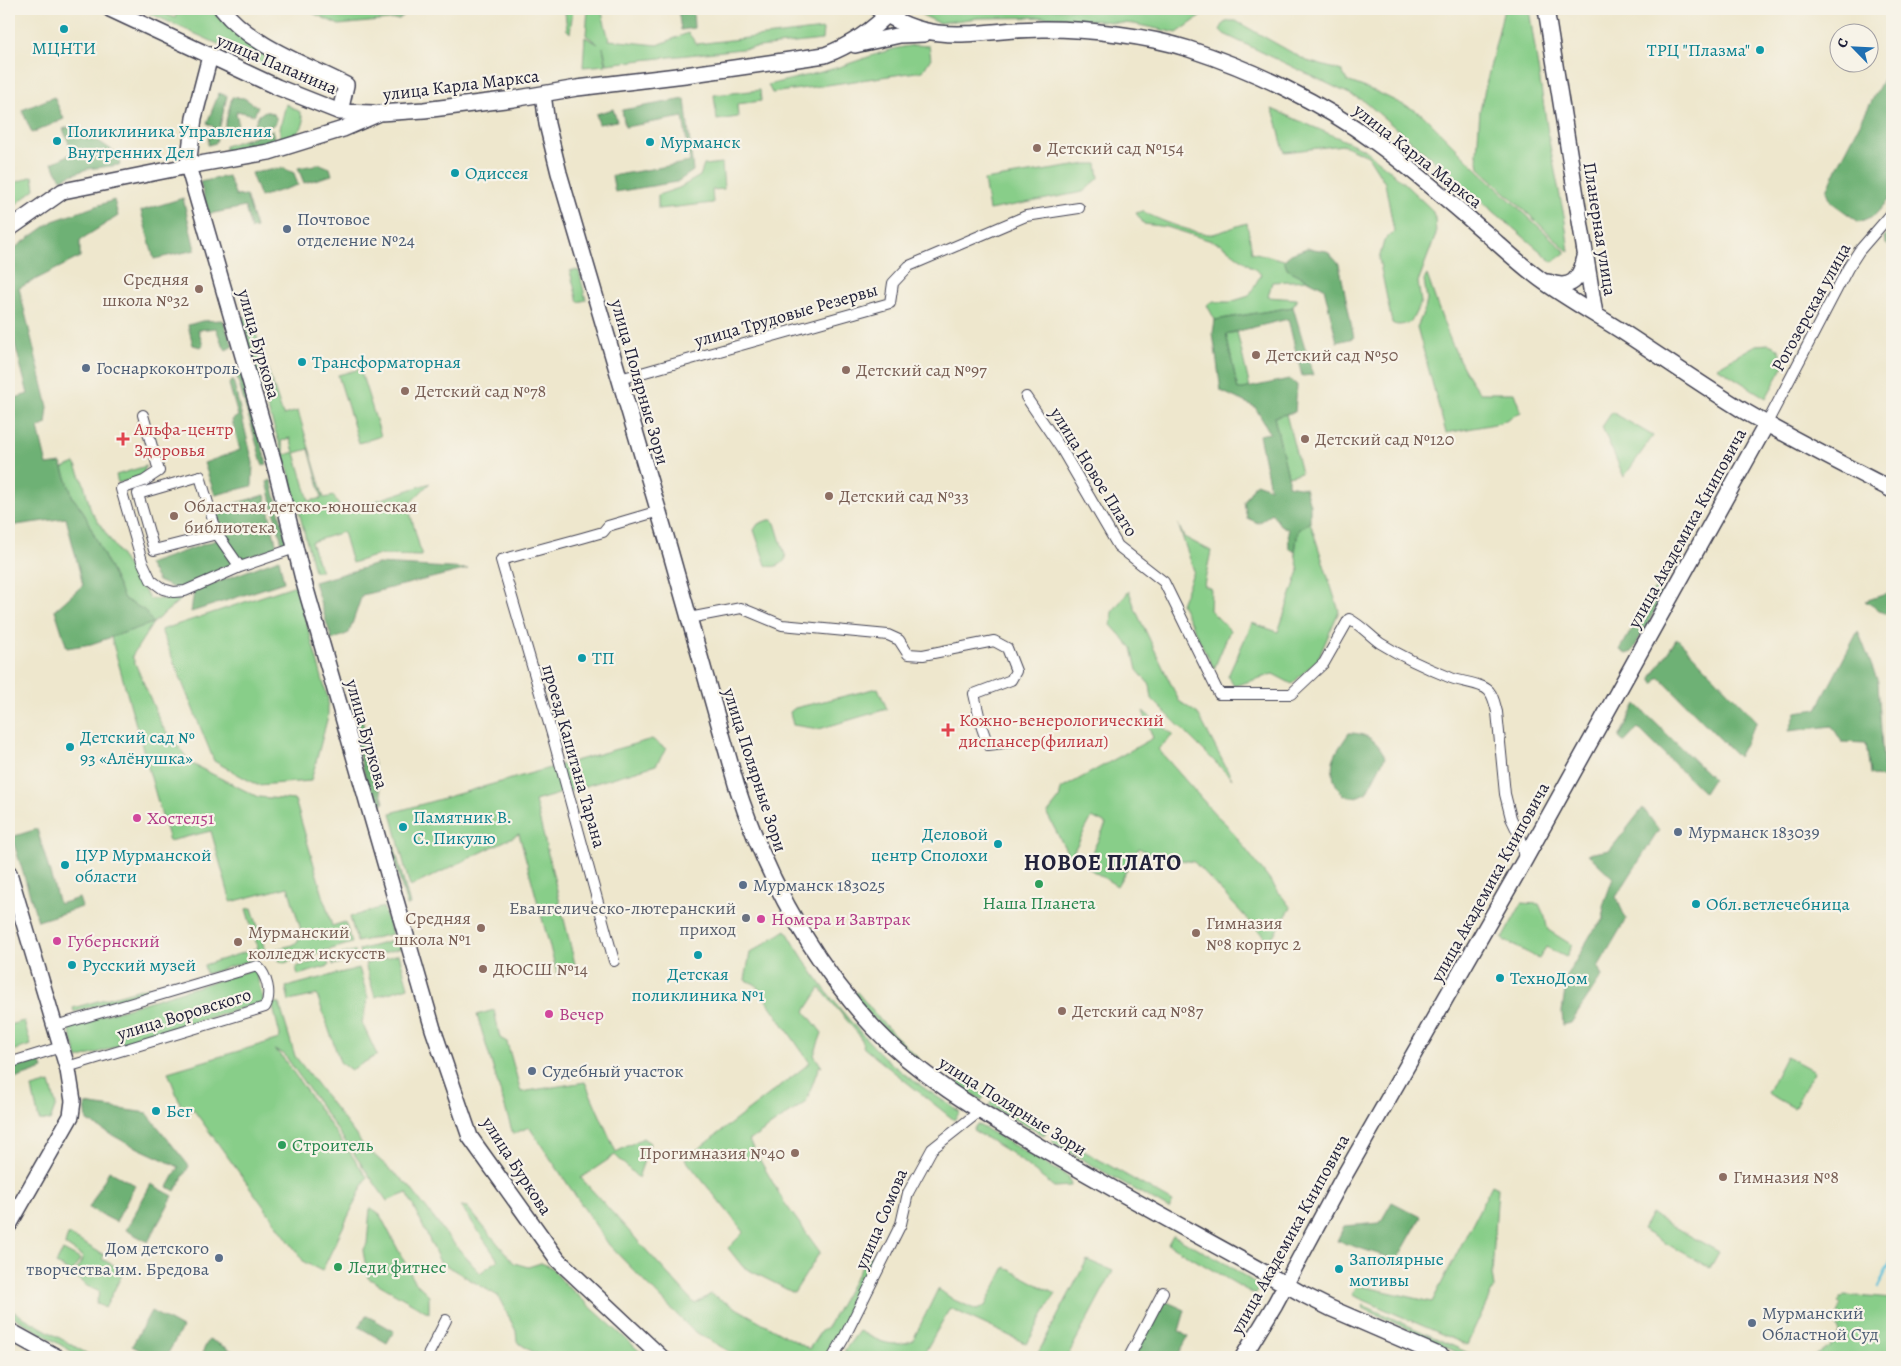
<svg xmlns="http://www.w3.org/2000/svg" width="1901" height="1366" font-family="Alegreya,serif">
<rect width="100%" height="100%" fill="#f7f3e8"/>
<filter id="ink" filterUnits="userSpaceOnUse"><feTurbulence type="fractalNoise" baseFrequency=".02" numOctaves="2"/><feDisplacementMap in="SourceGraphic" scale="10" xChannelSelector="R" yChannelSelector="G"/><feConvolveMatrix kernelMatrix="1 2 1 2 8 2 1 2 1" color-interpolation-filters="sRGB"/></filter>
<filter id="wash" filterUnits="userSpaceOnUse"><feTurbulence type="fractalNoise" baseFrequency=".0096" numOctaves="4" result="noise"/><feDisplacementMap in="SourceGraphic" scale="20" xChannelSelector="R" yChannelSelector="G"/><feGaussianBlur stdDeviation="1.12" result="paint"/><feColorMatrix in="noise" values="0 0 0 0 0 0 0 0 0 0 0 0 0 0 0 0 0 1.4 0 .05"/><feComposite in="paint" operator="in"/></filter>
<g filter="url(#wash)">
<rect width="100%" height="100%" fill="#eee7cd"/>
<path fill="#88ce89" stroke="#557862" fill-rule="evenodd" d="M140 9H155L175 18 178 9H210L224 22 332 82 334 88 330 92H325Z
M304 9H413L399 19 339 25Z
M559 9H573L570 33 567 30 565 12Z
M588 9H601L609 40 658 45 688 33 697 44 823 29 822 40 607 64 603 47 606 65 583 67 585 37 598 44 586 35Z
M920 9H1211L1177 33 1134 24 1057 17 978 18 939 23 922 15Z
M1504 9H1529L1550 146 1565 221 1569 252 1479 168 1477 154 1480 110Z
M1229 21H1236L1307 61 1342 71 1347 81 1377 92 1422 114 1480 172 1566 252 1553 262 1364 101 1224 34 1220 30 1224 23Z
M916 45 929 46 931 58 923 71 772 93 768 85C795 78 822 73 848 64 872 56 890 48 916 45Z
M760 90 761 101 737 104 738 117 717 120 714 95Z
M286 104 300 112 304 121C301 134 293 135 280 139V128Z
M1272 109 1362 148 1391 171 1432 210 1435 218 1436 234 1418 282 1421 302 1411 322C1405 324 1398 327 1392 323L1379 259 1384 241 1394 231 1385 183 1368 156 1343 145 1285 152C1279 138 1279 123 1272 109Z
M273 130 276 141 258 148 225 151V146Z
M722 163 724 189 712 190 713 203 658 209V195L679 188 700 176 704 165Z
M1087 164H1097L1099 178 1083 192 989 210 984 180Z
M33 176 35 189 9 210V185Z
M1143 211C1154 219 1201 236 1213 234 1225 231 1236 226 1247 223L1252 252 1284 260 1287 269 1310 280 1272 282 1268 297 1297 299 1293 307 1215 320 1207 305 1212 302H1230L1249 296 1261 274 1221 244 1167 227 1144 224 1136 213Z
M573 270 579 271 586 300 578 302 570 271Z
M1427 275C1440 312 1455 363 1480 393H1514L1521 412 1500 423 1446 433 1417 327 1425 309 1427 300 1424 280Z
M250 316 283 415 298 411 324 498 334 496 342 512 430 483 408 505 422 556 378 555 352 563 343 532 311 542 321 571H314L289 472 238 319ZM290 438 294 452 285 455 281 441ZM309 449 322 498 309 501 295 453Z
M1237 332 1250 388 1238 390 1226 334Z
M1769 344 1778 348 1786 362 1766 398 1717 367 1756 345Z
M360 369 381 436 359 443 338 375Z
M1612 412 1653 436 1624 477 1602 427Z
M1286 414 1301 473 1288 476 1274 417Z
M75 463 84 484 91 511 150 599H181L153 623 132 656 162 726 192 764 258 797 295 800 332 926 345 922 352 943 284 963 273 957 272 950 293 945 303 937 288 887 231 902 211 831 169 841 111 637 152 623 144 610 124 599 83 511 73 498 63 468Z
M146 466 142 477 118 483 116 475Z
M768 520H772L775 523 786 558C783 565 773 569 766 565L754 530 758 524Z
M1310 522 1339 611 1318 659 1292 684 1273 674 1234 686 1228 676 1252 623 1278 632 1299 571 1295 552 1298 529Z
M1178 524 1184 537 1211 551 1204 585 1211 589 1210 610 1230 630 1214 669 1181 604 1194 571Z
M296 585 328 699V716L311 781 257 785 214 761 161 630Z
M1129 591 1136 611 1179 701 1198 714 1232 779 1152 699 1150 685 1137 670 1132 648 1111 625 1112 612Z
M878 688 887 709 819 729 793 725 790 712 795 708Z
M1143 711 1173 735 1158 749 1215 814 1227 825 1291 908 1269 942 1194 862 1153 856 1139 848 1117 886 1085 866 1106 824 1092 817 1070 858 1047 814 1059 799 1061 789 1153 738Z
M652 739 666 749 656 765 535 801 576 968 557 973 519 834 410 887 391 813Z
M1522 903 1539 904 1545 917 1548 930 1572 945 1566 957 1546 947 1539 959 1502 939Z
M383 907 392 934 357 942 350 917Z
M252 908 265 950 263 955 258 958 206 974 204 965 258 948 246 909Z
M786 930C810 972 840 1012 874 1047 898 1073 931 1092 960 1112L954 1120 864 1048 859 1035 820 988 805 1011 822 1033 814 1055 822 1067 819 1066 806 1102 749 1141 784 1202 820 1252 794 1293 743 1267 728 1248 744 1232 685 1159 810 1063 755 984 745 980 750 953Z
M399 939 402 948 361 959 359 950Z
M355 951 357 959 333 965 331 957Z
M399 954 408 987 375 997 365 964Z
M327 958 329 966 298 975 296 967Z
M359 968 368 998 362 1023 377 1055 351 1070 340 1062 317 995 289 1001 286 987Z
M255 969 264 1002 177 1027 78 1059 68 1026Z
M148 987 149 991 74 1012 73 1008Z
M857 992 881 1021 944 1084 849 996Z
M274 1003H278L280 1006 295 1056 364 1146 409 1186 449 1238 480 1273 498 1260 461 1206 467 1207 514 1263 528 1267 541 1263 551 1267 564 1283 646 1357H541L517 1342 516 1331 498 1296 440 1262 407 1193 387 1201 284 1054 274 1050 281 1055 367 1177 322 1271 304 1262 193 1109 186 1114 181 1106 168 1072 279 1039 280 1035 273 1007Z
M494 1010 500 1038 507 1042 521 1092 585 1082 616 1152 643 1138 650 1143 638 1178 615 1155 581 1178 695 1304 711 1294 809 1349 821 1331 828 1326 864 1262 882 1248 838 1339 823 1357H739L692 1330 609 1245 529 1127 513 1134 477 1015Z
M24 1021 31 1045 9 1052V1025Z
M1786 1056 1814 1071 1794 1108 1767 1093Z
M961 1080 985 1095 982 1100 957 1086Z
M50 1083 56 1105 50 1121 39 1120 32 1088Z
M993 1099 1048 1128 1044 1135 989 1106Z
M977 1124 1069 1177 1071 1186 1054 1187 1011 1153 973 1130Z
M1056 1135 1173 1202 1169 1209 1052 1142Z
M1492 1185 1498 1188 1492 1274 1494 1287 1467 1345 1352 1295 1357 1285 1432 1302Z
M370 1208 380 1215 415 1282 429 1295V1313L368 1278 363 1251 367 1244Z
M1651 1214 1719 1252 1710 1268 1642 1230Z
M68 1234 104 1255 102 1259 124 1271 105 1308 96 1303 100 1292 87 1286 74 1276 83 1257 65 1245Z
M1173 1235 1226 1264 1261 1287 1255 1295 1168 1244Z
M63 1250 80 1259 72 1273 56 1264Z
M1087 1260 1113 1271 1067 1357H1036Z
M1005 1267 1055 1294 1027 1344 950 1308 922 1357H852L844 1351 859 1331C880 1341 890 1349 913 1340L938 1289 954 1300 977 1310 985 1306Z
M1844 1295 1892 1299V1350L1888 1357H1813L1836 1342 1840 1333 1836 1324 1841 1303 1838 1302Z
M1363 1305 1475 1356 1467 1357 1363 1308Z
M9 1309 93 1357H81L9 1314Z"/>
<path fill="#6eb175" stroke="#486a58" d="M678 9H693L694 28 681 30Z
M1892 62V196L1875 215 1859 222 1831 202 1827 190 1840 162Z
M219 93 227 96 216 143 208 145 209 134H211L209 130 215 128 207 123Z
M54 97 64 119 32 133 22 110Z
M232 97 244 98 258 107 254 115 237 111 236 115C239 120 238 125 235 130L226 133 224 129Z
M685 99 693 171 677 182 615 192 612 176 690 162 683 117 625 127 622 110Z
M613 109 617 121 599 124 596 114Z
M265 111 272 113 276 117V123L271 126 252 130 258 116Z
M75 125 116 153 120 165 87 169 61 179 52 163 73 153 63 129Z
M272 131 274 140 258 146 245 147 244 140Z
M320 164 330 168 332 175 304 183 298 168Z
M283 168 294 173 298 185 260 197 251 173Z
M228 176 236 196 246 195 256 228 251 229 245 207 209 214 200 182Z
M183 198 195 250 154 259 141 211Z
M114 200 118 216 80 240V257L19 288 48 407 46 424 38 428 47 465 61 463 73 498 83 511 124 599 144 610 153 623 91 644 67 648 55 610 83 585 66 518 9 526V400L28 394 9 321V252L53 221Z
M1892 224V249L1885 243 1884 237Z
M1307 248 1327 251 1339 264 1354 338 1337 342 1324 288 1287 269 1284 260 1291 254Z
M1293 307 1313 375 1302 376 1288 319 1226 334 1238 390 1289 379 1297 385 1295 412 1274 417 1288 476V485L1305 488 1310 505V522L1298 530 1295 552 1289 548 1288 529 1280 525 1272 513 1258 523 1247 518 1244 502 1256 483 1270 488 1259 435 1270 433 1255 407 1221 391 1213 333 1215 320Z
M223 320 233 346 226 350 222 344 216 328 198 330 203 345 201 347 193 345 188 325 202 321Z
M241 373 267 464 263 466 236 374Z
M233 380 253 463 252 486 215 495 204 463 240 450 232 420 238 416 229 384Z
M271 480 287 543 282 544 267 482Z
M265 495 277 547 242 559 225 541 214 509Z
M219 539 233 564 176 589 158 581 148 564Z
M279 559 284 582 191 612 194 591Z
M378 564 468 569 362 595 349 633 332 640 314 582Z
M1658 586 1663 596 1632 652 1626 654 1620 650 1653 591Z
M1892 592V618L1865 601Z
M1858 631 1878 682 1884 779 1870 774 1866 743 1842 742 1832 726 1789 731 1796 712 1817 709Z
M1677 638 1757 721 1738 757 1659 677 1654 684 1651 678Z
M1636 704 1713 779 1704 793 1638 728 1624 743 1619 738Z
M346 708H359L384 803 373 805Z
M1349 733C1367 733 1378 741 1385 757L1366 793C1362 794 1358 797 1354 797 1337 799 1330 774 1333 761 1336 751 1343 742 1349 733Z
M1643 808 1659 830 1616 897 1626 919 1598 967 1602 976 1571 1023 1563 1025 1562 1012 1567 976 1591 934 1604 919 1603 906 1613 878 1588 854 1610 850Z
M37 829 59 904 79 898 82 907 38 921 12 837Z
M394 845 410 905 407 906 390 846Z
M39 1058 43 1069 9 1081V1069Z
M85 1104 147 1113 189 1166 175 1191 168 1187 179 1167 123 1141 87 1121Z
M109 1171 135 1185 116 1222 89 1208Z
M151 1184 173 1196 148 1242 126 1230Z
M1392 1202 1421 1217 1397 1260 1337 1241 1344 1226 1380 1223Z
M1165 1301 1185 1310 1179 1331 1188 1337 1177 1357H1132Z
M151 1311 182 1328 166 1357H153L132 1346Z
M366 1315 394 1331 387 1343 359 1327Z
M209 1339 236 1353 233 1357H200Z"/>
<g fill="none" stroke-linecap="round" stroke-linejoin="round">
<path stroke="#5dc1db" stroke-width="2.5" d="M1878 1287 1892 1259"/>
</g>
</g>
<g filter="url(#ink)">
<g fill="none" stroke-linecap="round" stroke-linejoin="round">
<g stroke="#414051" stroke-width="12">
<path id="street" d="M620 379 890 303 893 283 909 266 1026 216 1079 208
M1026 397 1062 450 1118 546 1164 582 1219 694H1291L1324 663 1349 619C1362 626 1369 635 1380 643 1401 656 1426 668 1449 677 1459 682 1482 683 1489 691 1494 697 1495 705 1497 712L1505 794 1511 818 1521 839 1524 860
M143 415 159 471 144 481 121 489 142 561 151 580 163 589 174 592 185 591 240 567 295 548
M1767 423 1848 268 1859 251 1892 213
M217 534 154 550 138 494 200 476 217 534 240 567
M689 618 741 608 782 625 888 635 899 640 908 654 923 655 994 641 1007 648 1016 671 1011 680 974 694 982 728 988 745 1011 742
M614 961 552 734 501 560 582 538 603 532 608 526 659 511
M55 1026 257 966C267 975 272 994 265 1007L67 1067
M9 1063 61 1047
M427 1357 446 1320
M833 1357 844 1338 901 1224 908 1193 932 1149 980 1111
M1129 1357 1163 1292"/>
</g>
<g stroke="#414051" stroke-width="18">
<path id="secondary" d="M110 9 277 87 340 112 373 113
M222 9C251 46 305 64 346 85L340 112
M878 9C935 50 983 28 1046 29 1088 29 1149 36 1189 49 1253 70 1321 102 1375 142 1414 170 1450 202 1487 234 1504 249 1521 265 1540 279 1566 298 1595 314 1623 332 1663 358 1703 386 1744 411 1792 439 1842 464 1892 490
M1546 9 1595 314
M855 45 900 35 924 34
M210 56 194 118 188 166 276 470 303 579 433 1029 470 1137 558 1260 661 1357
M543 94 547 124 559 173 665 533 736 784C765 875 809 957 874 1028 921 1078 983 1113 1042 1148 1129 1199 1218 1246 1306 1296L1330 1308 1443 1357
M9 229 63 191 188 166 269 152 343 129 380 113 424 110 513 99 577 88 685 75 825 55C852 45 873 30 893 9
M1548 282C1572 291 1580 279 1585 257
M9 873 68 1070 73 1101 71 1116 9 1225
M1243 1357 1275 1304 1339 1185 1524 861 1767 423"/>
</g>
<g stroke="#414051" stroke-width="19">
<path id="primary" d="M9 1331 56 1357"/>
</g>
<use href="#street" stroke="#fff" stroke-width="10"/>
<use href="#secondary" stroke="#fff" stroke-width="15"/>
<use href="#primary" stroke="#fff" stroke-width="16"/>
</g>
</g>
<g fill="#0f9aa8" stroke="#f7f3e8" stroke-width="2">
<circle cx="64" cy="29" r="5"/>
<circle cx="1760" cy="50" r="5"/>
<circle cx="57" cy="141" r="5"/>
<circle cx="650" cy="142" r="5"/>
<circle cx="455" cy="173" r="5"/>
<circle cx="302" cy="362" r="5"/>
<circle cx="582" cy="658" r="5"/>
<circle cx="70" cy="747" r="5"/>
<circle cx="403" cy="827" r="5"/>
<circle cx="998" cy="844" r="5"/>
<circle cx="65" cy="865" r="5"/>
<circle cx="1696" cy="904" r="5"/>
<circle cx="698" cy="955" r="5"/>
<circle cx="72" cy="965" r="5"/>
<circle cx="1500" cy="978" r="5"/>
<circle cx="156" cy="1111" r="5"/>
<circle cx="1339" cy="1269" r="5"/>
</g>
<g fill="#8d6e63" stroke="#f7f3e8" stroke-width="2">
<circle cx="1037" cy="148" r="5"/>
<circle cx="199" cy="289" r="5"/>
<circle cx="1256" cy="355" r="5"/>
<circle cx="846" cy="370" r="5"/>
<circle cx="405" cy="391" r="5"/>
<circle cx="1305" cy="439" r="5"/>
<circle cx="829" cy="496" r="5"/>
<circle cx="174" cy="516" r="5"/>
<circle cx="481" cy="928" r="5"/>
<circle cx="1196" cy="933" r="5"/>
<circle cx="238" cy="942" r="5"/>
<circle cx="483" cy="969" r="5"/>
<circle cx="1062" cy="1011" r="5"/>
<circle cx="795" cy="1153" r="5"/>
<circle cx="1723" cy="1177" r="5"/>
</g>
<g fill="#5c6f8a" stroke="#f7f3e8" stroke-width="2">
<circle cx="287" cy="229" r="5"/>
<circle cx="86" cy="368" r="5"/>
<circle cx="1678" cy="832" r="5"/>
<circle cx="743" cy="885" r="5"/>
<circle cx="532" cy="1071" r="5"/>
<circle cx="219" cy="1258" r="5"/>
<circle cx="1752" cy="1323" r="5"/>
</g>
<g fill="#e0444e" stroke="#f7f3e8" stroke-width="2">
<path d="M120.5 431.5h5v5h5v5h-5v5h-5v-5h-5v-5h5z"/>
<path d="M945.5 722.5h5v5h5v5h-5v5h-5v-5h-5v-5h5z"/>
</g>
<g fill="#d1479c" stroke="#f7f3e8" stroke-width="2">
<circle cx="137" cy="818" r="5"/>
<circle cx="761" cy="919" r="5"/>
<circle cx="57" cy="941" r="5"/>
<circle cx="549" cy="1014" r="5"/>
</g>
<g fill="#2e9e5b" stroke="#f7f3e8" stroke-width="2">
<circle cx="1039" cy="884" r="5"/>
<circle cx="282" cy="1145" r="5"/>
<circle cx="338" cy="1267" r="5"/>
</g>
<circle fill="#6b7280" stroke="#f7f3e8" stroke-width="2" cx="746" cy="918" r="5"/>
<g text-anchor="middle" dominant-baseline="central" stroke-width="4.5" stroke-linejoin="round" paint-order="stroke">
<g font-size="18" fill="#0d838f" stroke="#f7f3e8" text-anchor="start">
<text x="64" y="48" text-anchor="middle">МЦНТИ</text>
<text x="1750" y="50" text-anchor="end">ТРЦ "Плазма"</text>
<text x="67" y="131">Поликлиника Управления<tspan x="67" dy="21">Внутренних Дел</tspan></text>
<text x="660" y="142">Мурманск</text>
<text x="465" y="173">Одиссея</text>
<text x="312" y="362">Трансформаторная</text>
<text x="592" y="658">ТП</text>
<text x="80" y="737">Детский сад №<tspan x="80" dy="21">93 «Алёнушка»</tspan></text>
<text x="413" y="817">Памятник В.<tspan x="413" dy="21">С. Пикулю</tspan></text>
<text x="988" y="834" text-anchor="end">Деловой<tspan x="988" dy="21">центр Сполохи</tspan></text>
<text x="75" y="855">ЦУР Мурманской<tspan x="75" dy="21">области</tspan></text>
<text x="1706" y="904">Обл.ветлечебница</text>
<text x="82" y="965">Русский музей</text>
<text x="698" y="974" text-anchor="middle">Детская<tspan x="698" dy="21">поликлиника №1</tspan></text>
<text x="1510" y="978">ТехноДом</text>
<text x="166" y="1111">Бег</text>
<text x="1349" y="1259">Заполярные<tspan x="1349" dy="21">мотивы</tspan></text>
</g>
<g font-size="18" fill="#22223b" stroke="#f7f3e8">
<text transform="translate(277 64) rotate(23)">улица Папанина</text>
<text transform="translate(461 85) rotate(-7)">улица Карла Маркса</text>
<text transform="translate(1418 156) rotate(38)">улица Карла Маркса</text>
<text transform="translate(1600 229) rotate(81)">Планерная улица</text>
<text transform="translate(1811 307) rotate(-61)">Рогозерская улица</text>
<text transform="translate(786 315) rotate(-16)">улица Трудовые Резервы</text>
<text transform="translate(259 344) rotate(74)">улица Буркова</text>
<text transform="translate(640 382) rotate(74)">улица Полярные Зори</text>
<text transform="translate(1094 472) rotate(58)">улица Новое Плато</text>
<text transform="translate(1687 528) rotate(-61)">улица Академика Книповича</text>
<text transform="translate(367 734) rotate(74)">улица Буркова</text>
<text transform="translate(574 756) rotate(74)">проезд Капитана Тарана</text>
<text transform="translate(755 770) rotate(72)">улица Полярные Зори</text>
<text transform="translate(1490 882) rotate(-61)">улица Академика Книповича</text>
<text transform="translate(184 1014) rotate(-17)">улица Воровского</text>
<text transform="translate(1013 1106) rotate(32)">улица Полярные Зори</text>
<text transform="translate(517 1166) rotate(57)">улица Буркова</text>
<text transform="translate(881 1219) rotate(-67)">улица Сомова</text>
<text transform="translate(1290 1234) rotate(-61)">улица Академика Книповича</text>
</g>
<g font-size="18" fill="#785e54" stroke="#f7f3e8" text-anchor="start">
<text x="1047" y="148">Детский сад №154</text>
<text x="189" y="279" text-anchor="end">Средняя<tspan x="189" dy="21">школа №32</tspan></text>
<text x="1266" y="355">Детский сад №50</text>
<text x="856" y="370">Детский сад №97</text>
<text x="415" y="391">Детский сад №78</text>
<text x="1315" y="439">Детский сад №120</text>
<text x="839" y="496">Детский сад №33</text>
<text x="184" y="506">Областная детско-юношеская<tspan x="184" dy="21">библиотека</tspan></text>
<text x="471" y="918" text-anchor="end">Средняя<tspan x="471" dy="21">школа №1</tspan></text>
<text x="1206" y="923">Гимназия<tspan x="1206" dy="21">№8 корпус 2</tspan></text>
<text x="248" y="932">Мурманский<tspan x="248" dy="21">колледж искусств</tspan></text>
<text x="493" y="969">ДЮСШ №14</text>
<text x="1072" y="1011">Детский сад №87</text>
<text x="785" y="1153" text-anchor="end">Прогимназия №40</text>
<text x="1733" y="1177">Гимназия №8</text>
</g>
<g font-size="18" fill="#4e5e75" stroke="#f7f3e8" text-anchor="start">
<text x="297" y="219">Почтовое<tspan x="297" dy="21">отделение №24</tspan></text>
<text x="96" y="368">Госнаркоконтроль</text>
<text x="1688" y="832">Мурманск 183039</text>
<text x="753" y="885">Мурманск 183025</text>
<text x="542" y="1071">Судебный участок</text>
<text x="209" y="1248" text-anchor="end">Дом детского<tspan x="209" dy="21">творчества им. Бредова</tspan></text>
<text x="1762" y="1313">Мурманский<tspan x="1762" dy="21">Областной Суд</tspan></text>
</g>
<g font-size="18" fill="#be3a42" stroke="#f7f3e8" text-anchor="start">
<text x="134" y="429">Альфа-центр<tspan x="134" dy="21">Здоровья</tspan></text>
<text x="959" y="720">Кожно-венерологический<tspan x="959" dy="21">диспансер(филиал)</tspan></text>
</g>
<g font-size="18" fill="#b23c85" stroke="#f7f3e8" text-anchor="start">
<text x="147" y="818">Хостел51</text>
<text x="771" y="919">Номера и Завтрак</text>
<text x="67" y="941">Губернский</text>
<text x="559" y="1014">Вечер</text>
</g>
<g font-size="18" fill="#27864d" stroke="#f7f3e8" text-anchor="start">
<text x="1039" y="903" text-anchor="middle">Наша Планета</text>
<text x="292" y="1145">Строитель</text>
<text x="348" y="1267">Леди фитнес</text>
</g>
<g font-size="18" fill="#5b616d" stroke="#f7f3e8" text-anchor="end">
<text x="736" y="908">Евангелическо-лютеранский<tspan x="736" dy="21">приход</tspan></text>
</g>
<g font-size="22" font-weight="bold" letter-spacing="1" fill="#22223b" stroke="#f7f3e8">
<text x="1103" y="863">НОВОЕ ПЛАТО</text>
</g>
</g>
<rect width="1901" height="1366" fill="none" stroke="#f7f3e8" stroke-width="30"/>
<g transform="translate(1854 48) rotate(294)"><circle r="24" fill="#f7f3e8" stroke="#a29fa3"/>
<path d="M0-4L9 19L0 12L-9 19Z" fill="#1f6fb2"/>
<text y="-8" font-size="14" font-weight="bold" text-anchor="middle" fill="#22223b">С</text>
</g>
</svg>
